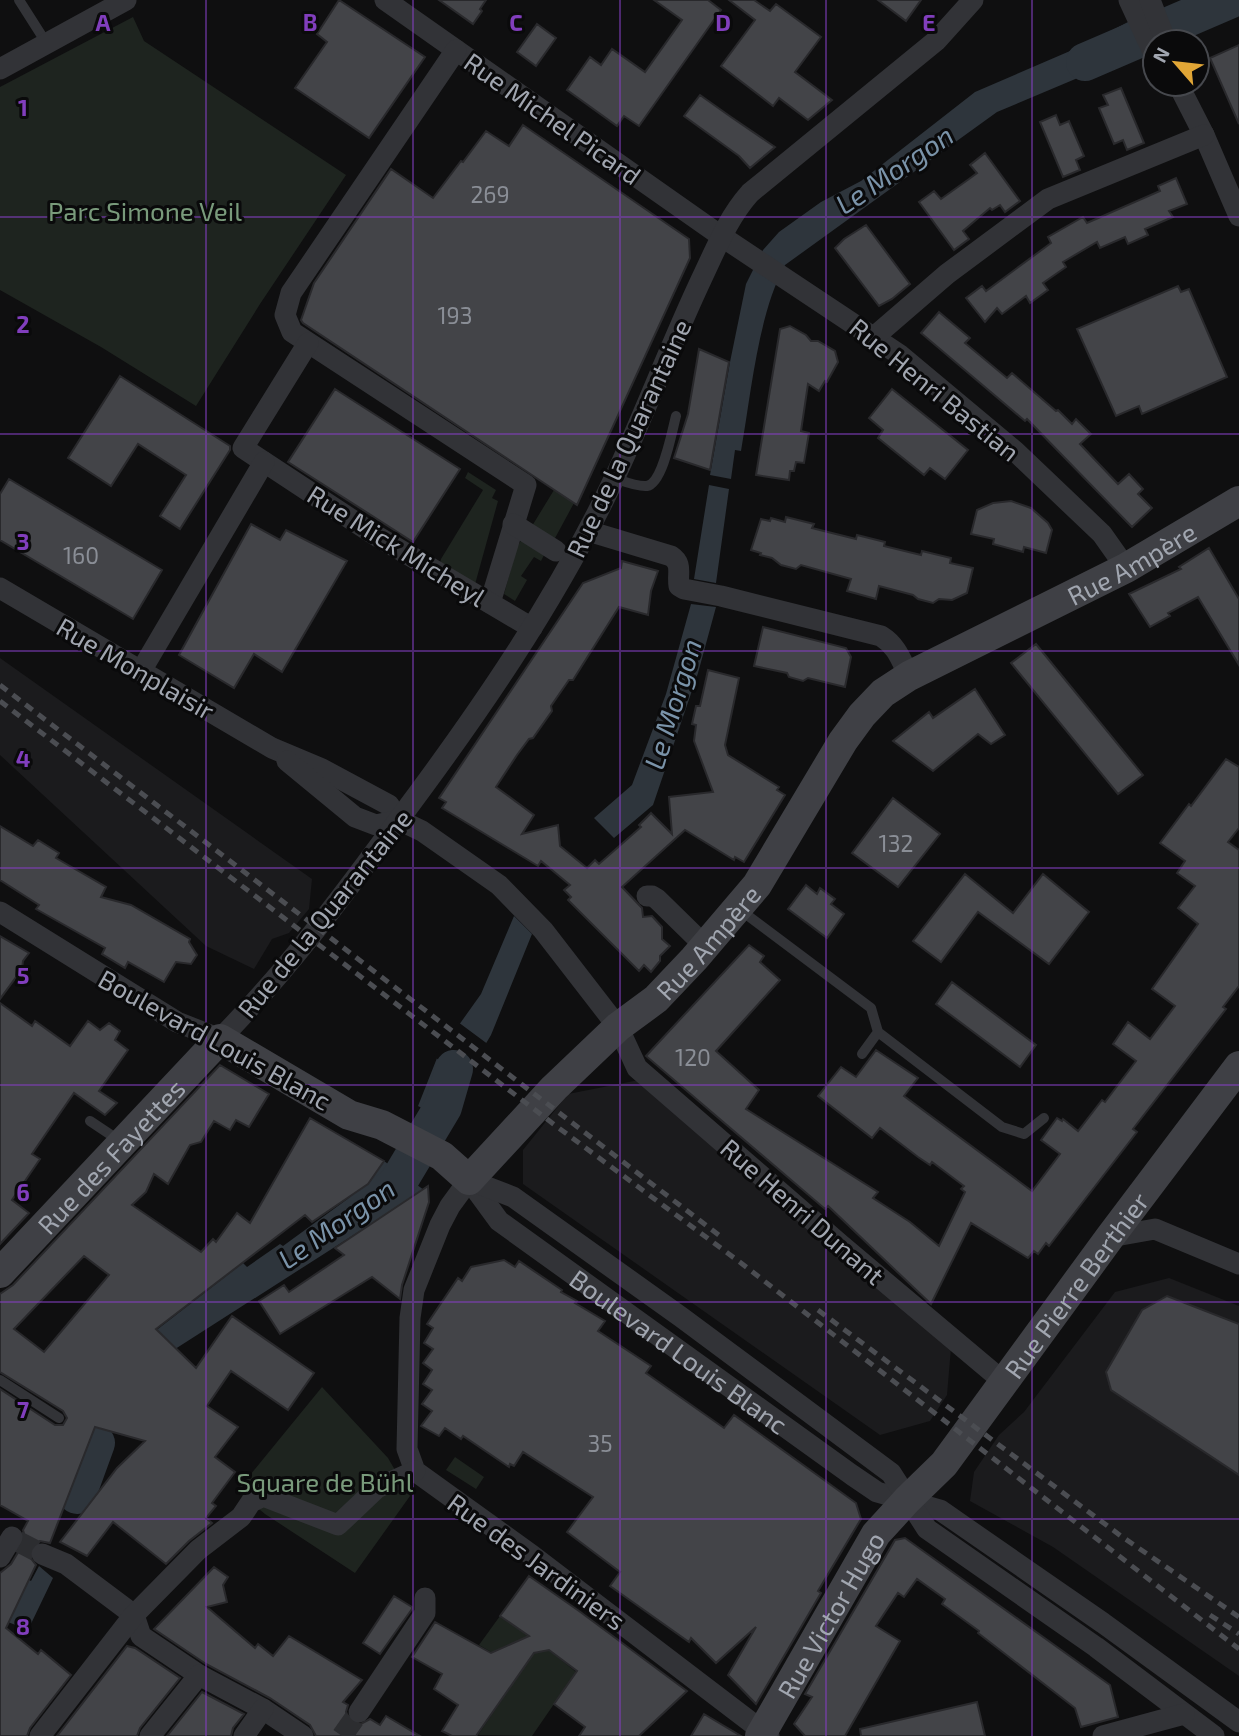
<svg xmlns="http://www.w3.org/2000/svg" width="1239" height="1736" font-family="'Exo 2',sans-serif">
<rect width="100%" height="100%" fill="#0f0f10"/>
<path fill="#1b1b1d" d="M0 658 312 879 309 909 289 933 272 939 254 969 206 946 0 755Z
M644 1079 951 1348 947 1395 930 1421 880 1435 523 1184V1150L568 1094Z
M1169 1278 1239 1306V1676L1053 1547 970 1501 974 1472 999 1435 1024 1412 1115 1292Z"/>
<path fill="#1e241f" d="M133 17 144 41 346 175 260 304 196 406 101 347 0 290V87Z
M468 472 496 490 492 498 498 501 474 588 439 567 441 559 483 490 465 478Z
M554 490 574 503 554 540 532 526Z
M522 539 545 553 541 561 534 557 521 576 527 580 515 601 504 594 517 547Z
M322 1387 388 1458 410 1496 355 1573 265 1514 237 1491Z
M455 1457 484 1477 476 1489 446 1470Z
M500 1616 529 1636 530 1643 541 1652 549 1650 576 1672 532 1736 478 1735 523 1669 506 1647 499 1649 496 1655 479 1645Z"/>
<path fill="#2e353c" d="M1189 0H1239V11L1182 35 1170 8Z
M1130 21 1132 24 1128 31 1137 53 997 112 785 265C758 314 751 395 741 451L735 450 731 479 710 475 730 362 746 284 763 250 779 232 821 202 861 181 975 92 1077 48Z
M709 485 729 489 716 583 694 579Z
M691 604 716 607 698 673 653 805 614 838 594 818 632 785 666 694Z
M514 916 532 934 491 1035 460 1087 453 1125 418 1106 439 1053 481 994Z
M384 1161 424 1190 158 1360 132 1349 243 1263 247 1267 280 1244 283 1246 368 1184Z
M39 1566 53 1578 28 1630 8 1622 29 1580 31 1581Z"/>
<path fill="#0f0f10" d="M458 1022 489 1045 471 1072 451 1058 470 1075 465 1083 434 1056Z"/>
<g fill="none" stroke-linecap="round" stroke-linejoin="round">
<path stroke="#2e353c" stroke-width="38" d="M1085 62 1229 0
M364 1210 397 1184 443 1107 454 1069
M77 1495 96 1443"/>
</g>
<path fill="#434448" stroke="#29292c" stroke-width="2" fill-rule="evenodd" d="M339 0 425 57 369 138 295 88 327 42 317 34Z
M439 0H486L480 9 482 11 473 24Z
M654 0H708L721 10 639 126 624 116 617 126 567 90 590 57 601 65 612 49 645 72 682 20Z
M729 0H754L770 11 776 4 821 37 795 72 832 100 808 120 779 98 773 106 721 66 755 20Z
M878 0H921L906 21Z
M537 24 556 38 536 66 517 52Z
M1239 45V124L1210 58Z
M1121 88 1144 143 1127 150 1123 140 1114 144 1099 108 1108 105 1103 95Z
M700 95 731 117 775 147 750 168 739 156 684 116Z
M1056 115 1060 125 1069 121 1084 156 1076 160 1080 170 1063 177 1040 122Z
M523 125 689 239 690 258 577 505 303 323 301 320 314 283 391 169 433 198 461 161 463 162 486 131 509 146Z
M985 153 1020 201 1005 212 1000 205 992 210 990 208 963 231 969 239 954 250 919 202 934 191 941 199 969 179 977 173 970 165Z
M1176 178 1187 204 1169 211 1173 217 1145 229 1148 235 1128 244 1125 237 1100 248 1097 242 1063 262 1066 267 1043 283 1048 290 1030 303 1026 296 1002 314 997 308 985 322 966 298 982 286 986 291 1051 243 1048 237 1083 217 1087 223 1160 191 1158 186Z
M866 225 910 284 892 299 879 306 835 248 844 239Z
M1178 286 1181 292 1189 289 1227 377 1142 414 1139 406 1116 416 1077 329Z
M939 312 970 338 965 343 1007 378 1012 373 1056 411 1058 410 1072 424 1076 419 1091 434 1080 444 1118 484 1129 474 1143 489 1138 494 1152 508 1132 527 1027 419 1025 421 921 333Z
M790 326 806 335 811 341H818L835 351 838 362 827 382 825 381 819 391 808 384 801 431 809 433 804 463 796 462 794 471H790L789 480 756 475 780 329Z
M699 349 729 362 710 470 674 458 688 414Z
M120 376 230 446V450L180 529 160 516 186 475 138 444 111 486 68 458Z
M335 389 460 469 413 542 288 462Z
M892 389 968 450 945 479 930 468 924 475 878 438 883 430 869 418Z
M9 479 162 570 133 619 0 540V494Z
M1011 501 1031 508 1048 523 1052 530 1046 553 1024 547 1023 552 993 544 994 539 971 534 977 510 993 503Z
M786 517 814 524 812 528 856 539 857 535 885 542 884 546 921 555 922 551 951 558 950 563 973 568 967 593 952 600 939 599 933 603 918 599 913 595 879 586 876 599 847 591 851 579 801 565 796 569 781 565 772 558 760 555 761 553 751 550 761 519 770 521 771 518 785 522Z
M251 524 280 540 286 530 347 561 282 672 254 654 234 688 179 655Z
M1209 548 1239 599V665L1198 597 1168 613 1170 616 1150 627 1129 594 1181 569 1179 567Z
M622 561 658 571 651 591 648 615 619 607 573 680H569L551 706 552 711 533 738 529 739 517 755 496 787 534 815 522 834 558 825 560 846 587 868 595 860 599 864 641 827 639 825 651 813 672 834 669 797 713 792 694 741 696 725 692 724 696 706H700L708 670 739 678 725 745 728 755 779 787 777 790 785 795 744 862 735 857 734 860 685 830 622 887 642 908 643 917 652 916 662 927V939L670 946 660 956V961L651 972 644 965 639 971 568 900 571 897 564 890 570 885 541 861 538 866 442 808 446 802 439 798 583 583 621 568Z
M763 627 846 648 851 657 845 687 808 678 803 681 789 677 787 673 754 666Z
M1036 644 1143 775 1118 794 1011 663Z
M975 689 1005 735 991 744 978 734 933 771 893 741 929 712 933 718Z
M1226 759 1239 767V828L1228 842 1239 850V986L1223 1007 1226 1009 1133 1129 1137 1132 1059 1233 1049 1246 1046 1243 1038 1254 1034 1251 1028 1258 971 1223 931 1304 828 1206 825 1209 646 1056 749 945 764 956 760 962 780 980 716 1051 759 1090 746 1109 878 1192 873 1198 910 1222 939 1246 965 1192 961 1189 964 1186 932 1162 930 1165 918 1157 880 1128 872 1138 818 1096 841 1067 856 1077 876 1050 918 1078 904 1096 1032 1191 1060 1154 1041 1140 1057 1118 1062 1121 1063 1119 1078 1131 1102 1100 1105 1102 1136 1061 1113 1044 1128 1022 1150 1039 1175 1006 1152 989 1198 924 1178 908 1195 886 1177 873 1185 861 1160 843 1189 804 1191 806Z
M893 798 940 834 898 887 852 853Z
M0 826 33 846 38 840 59 853 56 858 106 887 101 897 131 905 190 939 189 942 197 955 191 964 176 962 164 982 128 962 125 968 102 954 105 948 36 909 39 905 0 880Z
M965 874 1013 913 1043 874 1089 912 1049 964 978 912 941 962 913 941Z
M806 885 817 894 820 888 835 899 831 904 844 914 827 938 788 909Z
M0 936 29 953 23 961 22 969 0 999Z
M952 982 1036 1045 1020 1067 936 1004Z
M0 1003 32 1026 35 1021 70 1046 88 1021 100 1030 109 1023 120 1031 115 1040 128 1050 99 1091 117 1103 105 1115 74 1093 32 1154 40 1159 12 1200 29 1213 0 1244Z
M220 1065 269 1094 249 1127 236 1120 230 1130 214 1121 201 1142 190 1145 168 1184 154 1174 146 1192 132 1205 201 1252 213 1239 216 1242 237 1213 250 1223 310 1118 384 1161 368 1184 312 1222 305 1215 156 1329 196 1368 232 1316 314 1373 288 1410 231 1371 207 1406 238 1427 215 1457 235 1472 212 1503 216 1506 206 1518 212 1523 189 1541 166 1564 113 1522 87 1556 60 1542 117 1468 145 1441 95 1427 50 1543 40 1541 30 1548 29 1556 36 1565 6 1628 38 1654 41 1650 71 1675 30 1728 27 1736H0V1573L11 1564 23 1544 25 1537 23 1530 28 1521 0 1505V1389L55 1425H63L67 1418 63 1411 0 1372V1294L13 1285ZM84 1256 109 1275 44 1352 14 1329Z
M428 1186 429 1202 402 1285 400 1299 372 1277 280 1334 259 1301 284 1285 289 1292 344 1255 335 1248Z
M504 1260 515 1267 519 1261 562 1290 561 1292 577 1301 575 1303 605 1321 598 1331 651 1366 646 1373 724 1428 734 1415 856 1503 861 1519 818 1591 821 1593 756 1704 728 1675 756 1627 716 1663 691 1638 689 1642 610 1586 620 1572 567 1532 593 1497 523 1452 514 1466 510 1464 509 1467 463 1436 461 1439 445 1428 439 1436 421 1426 432 1411 422 1404 432 1390 423 1384 432 1370 423 1363 433 1349 424 1343 433 1328 427 1324 458 1278 462 1281 471 1267Z
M1167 1296 1239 1324V1475L1111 1390 1106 1372 1142 1310Z
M905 1538 1110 1685 1118 1717 1081 1727 1075 1708 978 1633 979 1631 942 1604 945 1599 917 1579 904 1597 898 1593 876 1626 900 1641 845 1736H805L794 1724 812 1697 805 1694 895 1540Z
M214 1567 228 1577 223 1585 227 1602 207 1607 255 1648 258 1644 273 1656 289 1636 362 1680 343 1702 348 1705 346 1712 351 1722 359 1725 370 1719 380 1725 386 1716 420 1736H316L310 1725 270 1698 206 1664 154 1629Z
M529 1576 579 1611 687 1691 639 1736H579L585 1727 554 1704 577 1671 549 1650 534 1653 476 1736H452L442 1731 458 1705 434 1689 442 1674 412 1657 435 1622 491 1653 529 1636 500 1616Z
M394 1596 412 1607V1609L380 1654 363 1643Z
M127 1646 135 1648 180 1678 140 1728 137 1736H57Z
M202 1692 244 1714 233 1728 231 1736H167Z
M977 1702 985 1736H861L860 1729Z
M704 1714 741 1736H691Z"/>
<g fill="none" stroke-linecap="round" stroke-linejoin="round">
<path stroke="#2c2d30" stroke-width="21" stroke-dasharray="21 10" stroke-linecap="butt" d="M17 1541 42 1554
M342 1736 359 1712"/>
<path stroke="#323337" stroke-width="10" d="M19 0 47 44
M614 478C623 481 637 487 647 486 663 483 672 431 676 416
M739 909 871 1008 878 1032 862 1054
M878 1032 1002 1127 1024 1134 1044 1118
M90 1121 120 1141
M0 1380 59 1418"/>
<g stroke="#323337" stroke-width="21">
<path d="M385 0 721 236 900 355 1016 452 1102 534 1126 568"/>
<path d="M1129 0 1155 56"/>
<path d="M1150 0 1166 42"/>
<path d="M456 50 291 293 285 315 292 332 526 485 490 603"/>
<path d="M0 69 126 0"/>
<path d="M1178 84 1204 135 1239 216"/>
<path d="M874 337 947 274 1048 199 1204 135"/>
<path d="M308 343 243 448 375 535 532 628"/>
<path d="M513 524 556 551"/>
<path d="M588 531 671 556C683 564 677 573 679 586L684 589 721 596 881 636C897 646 901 660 909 676"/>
<path d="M0 588 272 748 322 769 389 805 399 820 422 831 499 885 543 930 618 1027 637 1068 841 1245 1004 1382"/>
<path d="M141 671 264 462"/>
<path d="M287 761 355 817 376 825 399 820"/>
<path d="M647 896H652L657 899 704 945"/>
<path d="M0 912 177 1022 220 1039C286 972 342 897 397 822 478 714 556 601 614 479 645 413 670 346 701 280 716 249 727 219 750 193L937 40 973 0"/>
<path id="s1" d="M469 1180 499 1221 852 1475 877 1492 940 1510 1103 1623 1239 1722"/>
<path d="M469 1180 513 1197 681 1317 891 1473 927 1529 1096 1647 1214 1736"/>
<path d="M469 1180 450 1206 440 1225 414 1290 410 1318 407 1449 415 1471 533 1556 769 1736"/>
<path d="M1110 1237 1155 1229 1239 1264"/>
<path d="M42 1554 66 1564 134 1615"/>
<path d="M0 1557 12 1537"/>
<path d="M134 1615 141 1636 199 1675 263 1709 303 1736"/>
<path d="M359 1712 425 1613V1598"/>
<path d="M40 1736 134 1615 198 1550 241 1517 251 1502 263 1496 338 1525 377 1488 415 1471"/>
<path d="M150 1736 199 1675"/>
<path d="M244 1736 263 1709"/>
<path d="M1103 1736 1184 1714"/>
</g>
<g stroke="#3f4045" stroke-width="30">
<path id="s2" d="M0 1273 220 1039 349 1115 382 1125 442 1156 469 1180 554 1088 618 1027 656 999 694 959 757 885 843 741 862 715 883 693 909 676 1126 568 1239 501"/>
<path id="s3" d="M760 1736 876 1534 907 1500 944 1464 1110 1237 1239 1066"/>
</g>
<path stroke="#4b4d52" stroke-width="5" stroke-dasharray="9 7" stroke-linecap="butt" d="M0 685 720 1236
M0 701 556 1126 741 1263 1239 1649
M818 1310 1121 1536 1239 1617
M1210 1615 1239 1634"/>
</g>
<path fill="none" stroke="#813ebd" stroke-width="2" stroke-opacity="0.55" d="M206 0V1736M413 0V1736M620 0V1736M826 0V1736M1032 0V1736M0 217H1239M0 434H1239M0 651H1239M0 868H1239M0 1085H1239M0 1302H1239M0 1519H1239"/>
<g text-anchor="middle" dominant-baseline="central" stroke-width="6" stroke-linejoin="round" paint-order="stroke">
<g font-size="23" fill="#8a8e96">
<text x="490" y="194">269</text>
<text x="455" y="315">193</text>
<text x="81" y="555">160</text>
<text x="896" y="843">132</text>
<text x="693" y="1057">120</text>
<text x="600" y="1443">35</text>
</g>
<g font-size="26" fill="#a1a6b0" stroke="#0a0a0b">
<text transform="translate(553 118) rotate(35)">Rue Michel Picard</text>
<text transform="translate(935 389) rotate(39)">Rue Henri Bastian</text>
<text transform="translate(628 438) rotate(-65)">Rue de la Quarantaine</text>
<text transform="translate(397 545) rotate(32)">Rue Mick Micheyl</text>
<text stroke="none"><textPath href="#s2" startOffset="1533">Rue Ampère</textPath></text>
<text transform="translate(136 668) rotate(30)">Rue Monplaisir</text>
<text transform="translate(324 913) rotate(-51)">Rue de la Quarantaine</text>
<text stroke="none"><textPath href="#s2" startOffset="947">Rue Ampère</textPath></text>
<text transform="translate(215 1039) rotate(29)">Boulevard Louis Blanc</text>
<text stroke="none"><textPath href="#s2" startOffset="161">Rue des Fayettes</textPath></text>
<text transform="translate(803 1211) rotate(41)">Rue Henri Dunant</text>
<text stroke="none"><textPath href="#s3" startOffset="553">Rue Pierre Berthier</textPath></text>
<text stroke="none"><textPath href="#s1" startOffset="273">Boulevard Louis Blanc</textPath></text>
<text transform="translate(537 1561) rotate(36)">Rue des Jardiniers</text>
<text stroke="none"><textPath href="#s3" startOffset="140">Rue Victor Hugo</textPath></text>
</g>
<g font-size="26" fill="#799a7b" stroke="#0a0a0b">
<text x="145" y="210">Parc Simone Veil</text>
<text x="325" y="1481">Square de Bühl</text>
</g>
<g font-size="28" font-style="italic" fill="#7a93a9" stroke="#0a0a0b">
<text transform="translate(894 169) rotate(-34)">Le Morgon</text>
<text transform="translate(672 704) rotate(-73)">Le Morgon</text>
<text transform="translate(336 1223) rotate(-35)">Le Morgon</text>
</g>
</g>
<g font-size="23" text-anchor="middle" font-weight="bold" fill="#813ebd" stroke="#0a0a0b" stroke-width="6" stroke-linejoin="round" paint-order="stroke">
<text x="103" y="31">A</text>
<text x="310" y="31">B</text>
<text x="516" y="31">C</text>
<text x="723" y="31">D</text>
<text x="929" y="31">E</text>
<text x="23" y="116">1</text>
<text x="23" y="333">2</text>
<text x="23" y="550">3</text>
<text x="23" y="767">4</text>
<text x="23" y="984">5</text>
<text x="23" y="1201">6</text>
<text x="23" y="1418">7</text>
<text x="23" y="1635">8</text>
</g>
<g transform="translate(1176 63) rotate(298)"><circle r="33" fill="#0a0a0b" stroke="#46484d" stroke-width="2"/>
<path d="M0-5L12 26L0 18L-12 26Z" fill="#e1a636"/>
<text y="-10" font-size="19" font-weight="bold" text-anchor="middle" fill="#a1a6b0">N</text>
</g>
</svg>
